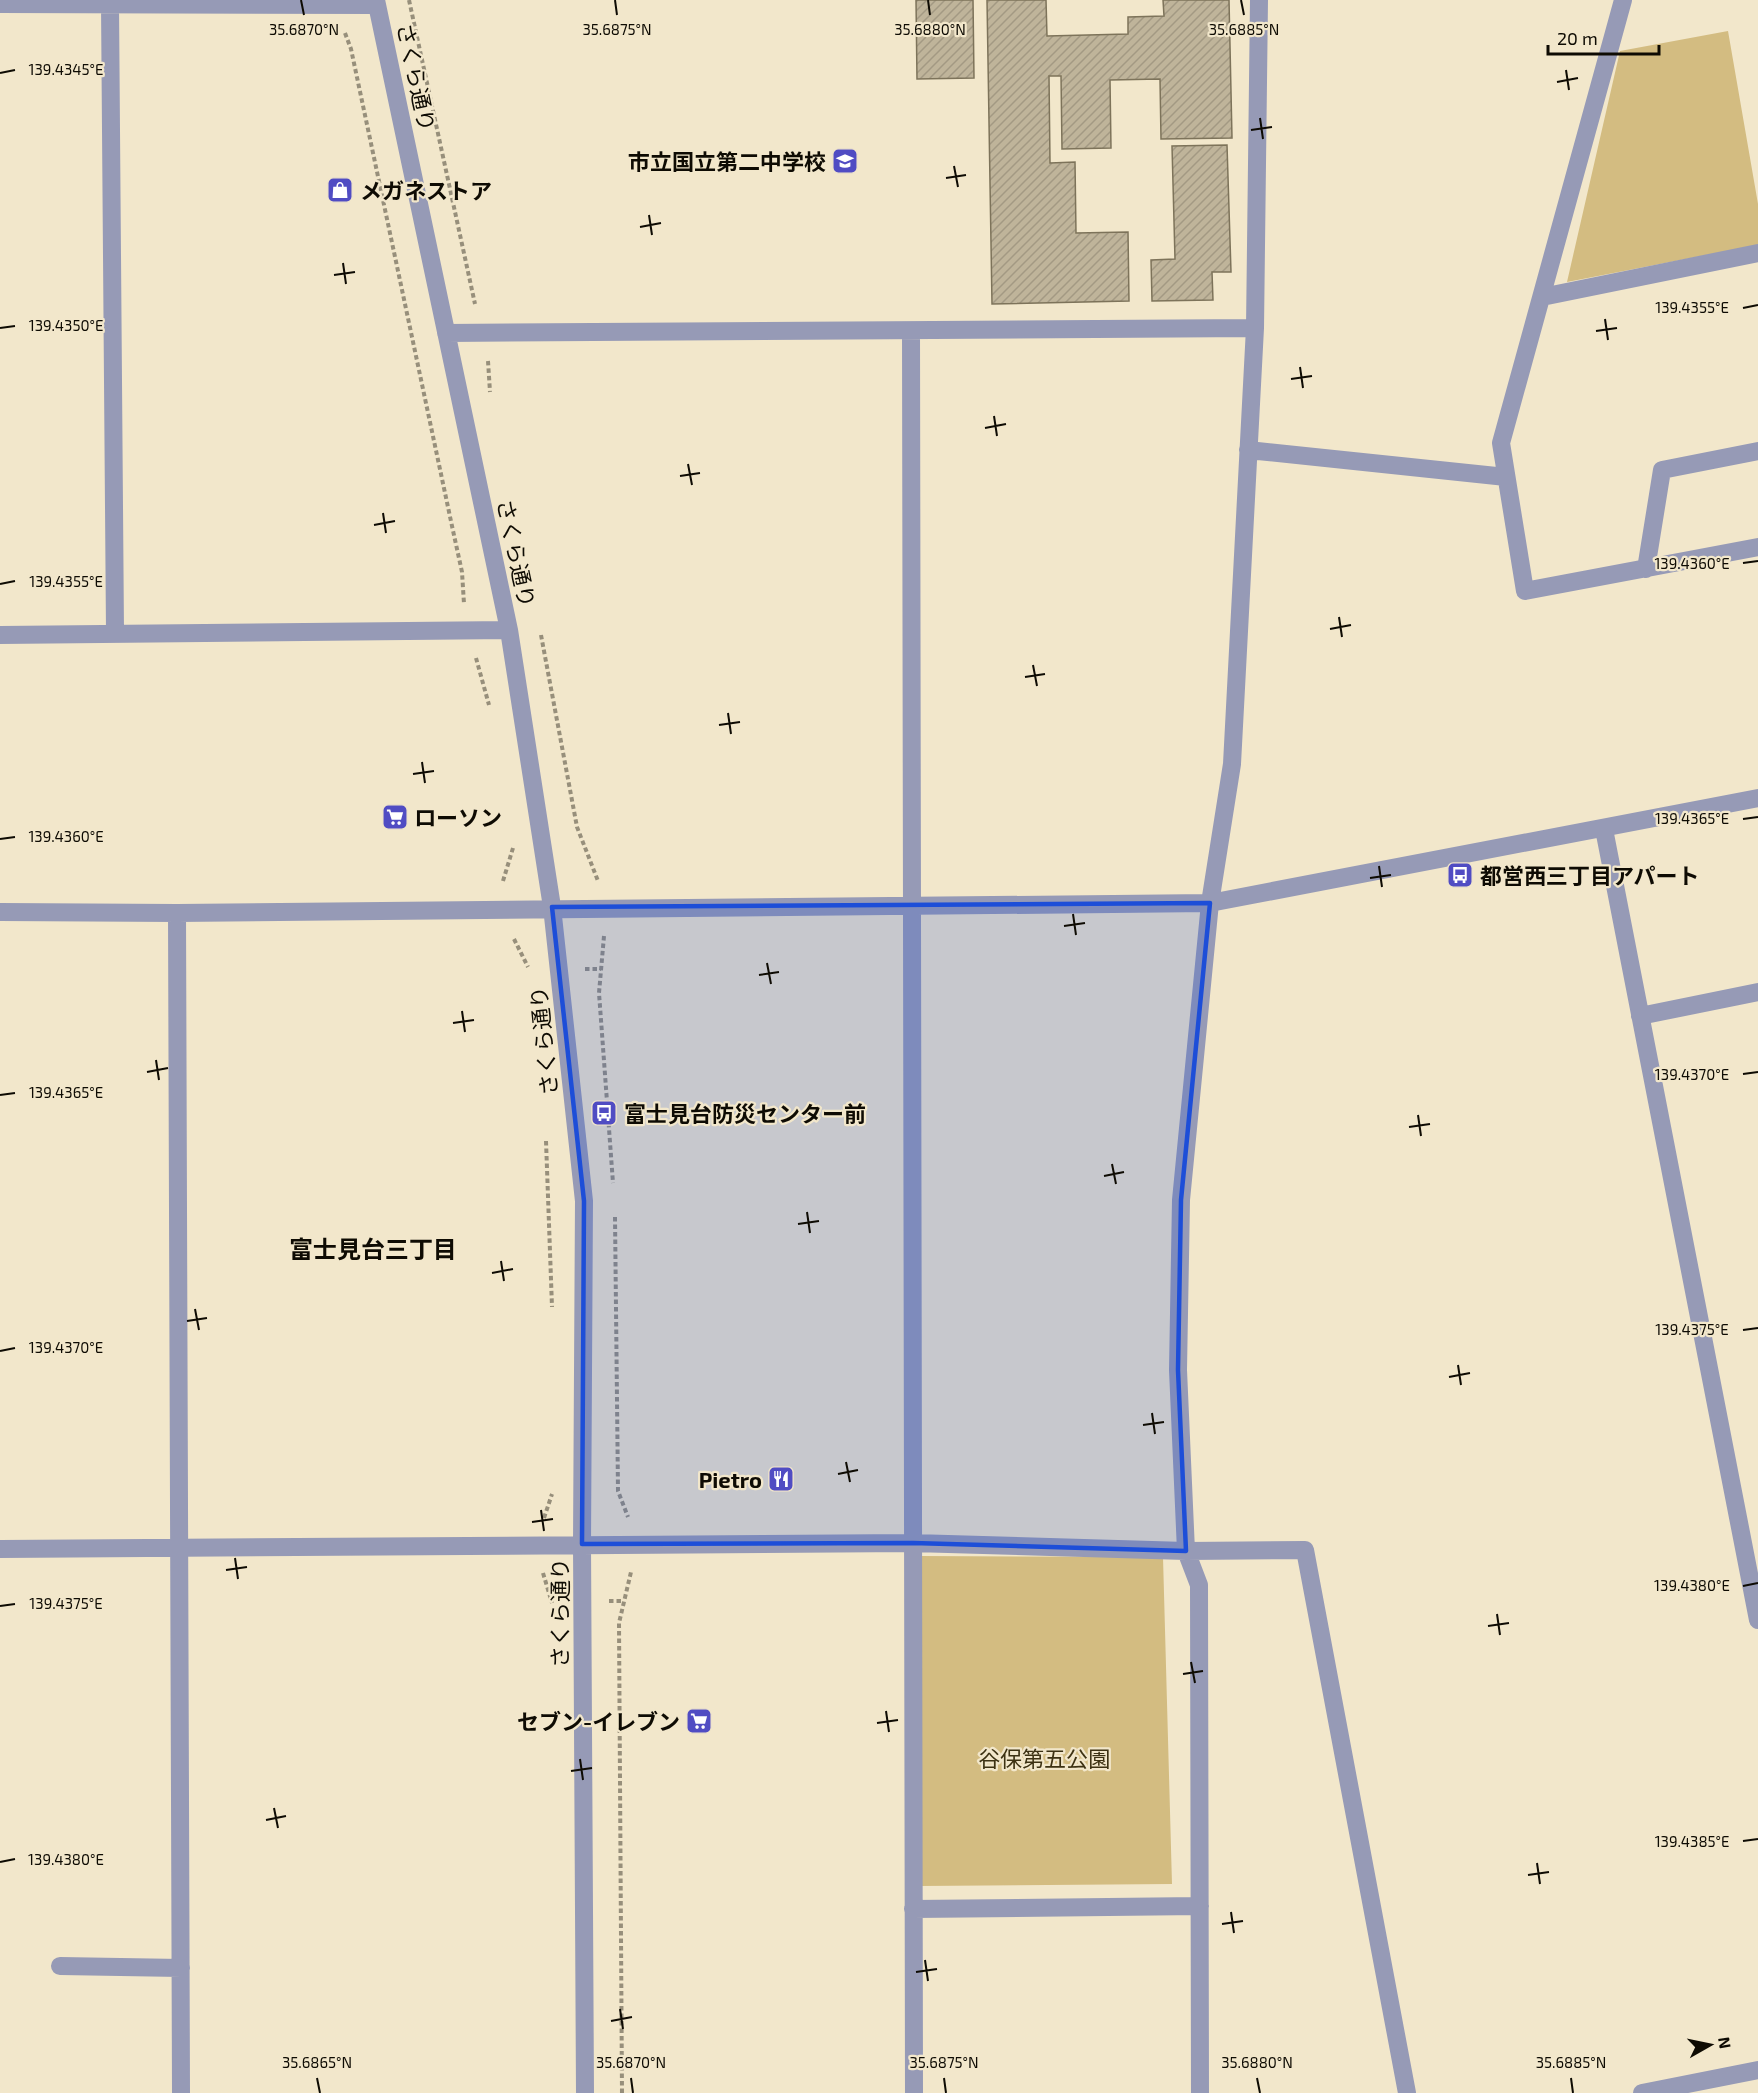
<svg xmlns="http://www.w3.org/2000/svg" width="1758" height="2093" font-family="'Exo 2','Noto Sans JP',sans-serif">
<defs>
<pattern id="building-hatch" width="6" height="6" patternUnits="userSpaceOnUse" patternTransform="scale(1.5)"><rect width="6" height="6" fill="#bfb49a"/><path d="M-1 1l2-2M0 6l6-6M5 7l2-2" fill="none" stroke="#a39983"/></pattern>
</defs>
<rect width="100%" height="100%" fill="#f2e7cb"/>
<path fill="#d3bc81" d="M1728 31 1758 204V245L1567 282 1620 51Z
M919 1556 1163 1557 1172 1884 919 1886Z"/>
<path fill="url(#building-hatch)" stroke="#7d735a" stroke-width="1.5" d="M916 0H973L974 78 917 79Z
M987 0H1046L1047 36 1128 34V17L1164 16 1163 0H1229L1232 138 1161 139 1160 79 1110 80 1111 148 1062 149 1061 76H1049L1050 163 1075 162 1076 233 1128 232 1129 301 992 304Z
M1227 145 1231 272H1212L1213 300 1152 301 1151 260 1175 259 1172 146Z"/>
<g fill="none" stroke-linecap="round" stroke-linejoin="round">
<path stroke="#978f7b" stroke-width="4" stroke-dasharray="4.5 3" stroke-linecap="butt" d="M409 0 475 304
M345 33 351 49 452 526 462 572 464 604
M488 361 490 392
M541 635 577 827 598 881
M476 658 489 705
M503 881 513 848
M604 936 599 993 613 1183
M514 939 528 967
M585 969H601
M546 1141 552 1307
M615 1217 618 1491 628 1517
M544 1518 552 1494
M543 1573 552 1603
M609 1601H624
M622 2093 619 1623 631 1572"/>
<path stroke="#969ab6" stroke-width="18" d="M376 0 509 630 552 907 584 1201 582 1544 585 2093
M1623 0 1501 443 1525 591 1758 547
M0 4 377 5
M110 4 115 632
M1542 297 1758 253
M911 331 914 2093
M446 333 1255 328
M1248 450 1506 477
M1646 569 1662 470 1758 451
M0 635 509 630
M1604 829 1758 1620
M0 912 177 913 1210 903 1758 798
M177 913 181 2093
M1640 1016 1758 992
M0 1549 913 1543 1186 1551 1305 1550 1407 2093
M913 1909 1200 1906
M60 1966 181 1968
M1200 2093 1199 1585 1186 1551 1178 1370 1181 1200 1210 903 1232 764 1255 328 1259 0
M1642 2093 1758 2070"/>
</g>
<path fill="#1d4ed8" fill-opacity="0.2" stroke="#1d4ed8" stroke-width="4.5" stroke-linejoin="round" d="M1210 903 1181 1200 1178 1370 1186 1551 913 1543 582 1544 584 1201 552 907Z"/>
<path fill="none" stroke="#0e0b03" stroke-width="2" d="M301 0 304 15M615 0 617 15M928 0 930 15M1241 0 1244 15M1566 70 1569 90M0 73 15 70M1557 82 1578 78M1260 118 1263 139M1251 130 1272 127M954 166 958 187M946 178 966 175M649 215 652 235M640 227 661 223M343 263 346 284M334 275 355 272M1743 308 1758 305M1605 319 1608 340M0 328 15 326M1596 331 1617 328M1300 367 1303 388M1291 379 1312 376M994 416 997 436M985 428 1006 424M688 464 692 485M680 476 700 473M383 513 386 533M374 525 395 521M1743 563 1758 561M0 584 15 581M1339 617 1342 637M1330 629 1351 625M1033 665 1037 686M1025 677 1045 674M728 713 731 734M719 725 740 722M422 762 425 783M413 774 434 771M1743 819 1758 817M0 839 15 837M1379 866 1382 887M1370 878 1391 875M1073 914 1076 935M1064 926 1085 923M767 963 771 984M759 975 779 972M462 1011 465 1032M453 1023 474 1020M156 1060 159 1080M147 1072 168 1068M1743 1074 1758 1072M0 1095 15 1093M1418 1115 1421 1136M1409 1127 1430 1124M1112 1164 1116 1184M1104 1176 1124 1172M807 1212 810 1233M798 1224 819 1221M501 1261 504 1281M492 1273 513 1269M195 1309 199 1330M187 1321 207 1318M1743 1330 1758 1328M0 1351 15 1348M1458 1365 1461 1385M1449 1377 1470 1373M1152 1413 1155 1434M1143 1425 1164 1422M846 1462 850 1482M838 1474 858 1470M541 1510 544 1531M532 1522 553 1519M235 1558 238 1579M226 1570 247 1567M1743 1586 1758 1583M0 1606 15 1604M1497 1614 1500 1635M1488 1626 1509 1623M1191 1662 1195 1683M1183 1674 1203 1671M886 1711 889 1732M877 1723 898 1720M580 1759 583 1780M571 1771 592 1768M274 1808 278 1828M266 1820 286 1816M1743 1841 1758 1839M0 1862 15 1859M1537 1863 1540 1884M1528 1875 1549 1872M1231 1912 1234 1933M1222 1924 1243 1921M925 1960 928 1981M916 1972 937 1969M620 2009 623 2029M611 2021 632 2017M317 2078 320 2093M631 2078 633 2093M944 2078 946 2093M1257 2078 1260 2093M1571 2078 1573 2093"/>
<defs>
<g id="school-square" transform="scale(1.35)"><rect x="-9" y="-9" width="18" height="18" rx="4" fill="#504cc3" stroke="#f2e7cb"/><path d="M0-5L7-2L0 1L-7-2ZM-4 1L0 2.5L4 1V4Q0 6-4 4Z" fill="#fff"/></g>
<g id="shop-square" transform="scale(1.35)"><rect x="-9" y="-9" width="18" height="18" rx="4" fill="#504cc3" stroke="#f2e7cb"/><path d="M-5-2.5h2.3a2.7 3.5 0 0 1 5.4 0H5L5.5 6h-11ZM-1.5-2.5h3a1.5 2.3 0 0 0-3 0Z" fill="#fff"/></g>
<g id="supermarket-square" transform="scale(1.35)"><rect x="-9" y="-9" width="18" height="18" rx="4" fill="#504cc3" stroke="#f2e7cb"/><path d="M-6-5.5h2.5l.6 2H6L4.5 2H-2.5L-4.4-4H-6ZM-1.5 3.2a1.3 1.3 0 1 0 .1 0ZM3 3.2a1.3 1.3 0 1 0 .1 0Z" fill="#fff"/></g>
<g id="bus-square" transform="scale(1.35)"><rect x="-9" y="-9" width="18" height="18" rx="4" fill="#504cc3" stroke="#f2e7cb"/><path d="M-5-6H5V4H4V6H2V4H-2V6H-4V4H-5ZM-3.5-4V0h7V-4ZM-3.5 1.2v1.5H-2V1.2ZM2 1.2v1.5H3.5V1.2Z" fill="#fff"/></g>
<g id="restaurant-square" transform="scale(1.35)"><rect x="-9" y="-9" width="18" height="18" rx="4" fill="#504cc3" stroke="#f2e7cb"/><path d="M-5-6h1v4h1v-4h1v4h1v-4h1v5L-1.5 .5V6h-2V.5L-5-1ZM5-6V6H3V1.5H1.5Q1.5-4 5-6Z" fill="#fff"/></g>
</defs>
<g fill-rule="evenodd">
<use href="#school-square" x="845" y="161"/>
<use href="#shop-square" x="340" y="190"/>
<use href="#supermarket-square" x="395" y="817"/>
<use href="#bus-square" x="1460" y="875"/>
<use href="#bus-square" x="604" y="1113"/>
<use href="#restaurant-square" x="781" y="1479"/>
<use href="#supermarket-square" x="699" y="1721"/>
</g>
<g text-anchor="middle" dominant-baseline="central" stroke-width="4.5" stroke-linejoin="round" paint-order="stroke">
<g font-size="22" fill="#0e0b03" stroke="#f2e7cb">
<text transform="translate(417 77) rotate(78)">さくら通り</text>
<text transform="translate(517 553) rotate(78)">さくら通り</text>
<text transform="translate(543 1041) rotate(-96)">さくら通り</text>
<text transform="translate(559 1613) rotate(-90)">さくら通り</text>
</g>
<g font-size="22" font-weight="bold" fill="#0e0b03" stroke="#f2e7cb" text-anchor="start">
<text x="826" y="161" text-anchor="end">市立国立第二中学校</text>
<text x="360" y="190">メガネストア</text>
<text x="414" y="817">ローソン</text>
<text x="1480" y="875">都営西三丁目アパート</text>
<text x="624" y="1113">富士見台防災センター前</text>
<text x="762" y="1479" text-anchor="end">Pietro</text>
<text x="680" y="1721" text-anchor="end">セブン-イレブン</text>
</g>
<g font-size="22" fill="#3d3213" stroke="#f2e7cb">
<text x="1044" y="1758">谷保第五公園</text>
</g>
<g font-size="24" font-weight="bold" fill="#0e0b03" stroke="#f2e7cb">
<text x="373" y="1248">富士見台三丁目</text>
</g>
</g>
<g font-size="15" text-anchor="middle" fill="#0e0b03" stroke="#f2e7cb" stroke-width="4.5" stroke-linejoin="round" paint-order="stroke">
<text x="304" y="35">35.6870°N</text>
<text x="617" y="35">35.6875°N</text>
<text x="930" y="35">35.6880°N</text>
<text x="1244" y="35">35.6885°N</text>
<text x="66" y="75">139.4345°E</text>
<text x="1692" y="313">139.4355°E</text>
<text x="66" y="331">139.4350°E</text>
<text x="1692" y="569">139.4360°E</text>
<text x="66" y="587">139.4355°E</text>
<text x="1692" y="824">139.4365°E</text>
<text x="66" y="842">139.4360°E</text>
<text x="1692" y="1080">139.4370°E</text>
<text x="66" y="1098">139.4365°E</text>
<text x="1692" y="1335">139.4375°E</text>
<text x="66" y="1353">139.4370°E</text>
<text x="1692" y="1591">139.4380°E</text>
<text x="66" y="1609">139.4375°E</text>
<text x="1692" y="1847">139.4385°E</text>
<text x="66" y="1865">139.4380°E</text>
<text x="317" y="2068">35.6865°N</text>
<text x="631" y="2068">35.6870°N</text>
<text x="944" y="2068">35.6875°N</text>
<text x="1257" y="2068">35.6880°N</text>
<text x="1571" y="2068">35.6885°N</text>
</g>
<g transform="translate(1710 2045) rotate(81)" stroke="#f2e7cb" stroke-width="4.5" paint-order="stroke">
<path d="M0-4.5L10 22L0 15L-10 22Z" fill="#0e0b03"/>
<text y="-9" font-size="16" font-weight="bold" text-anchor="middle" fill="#0e0b03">N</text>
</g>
<path d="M1548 45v9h111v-9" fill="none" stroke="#0e0b03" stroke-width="3"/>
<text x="1557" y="45" font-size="18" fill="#0e0b03" stroke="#f2e7cb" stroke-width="4.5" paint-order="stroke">20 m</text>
</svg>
